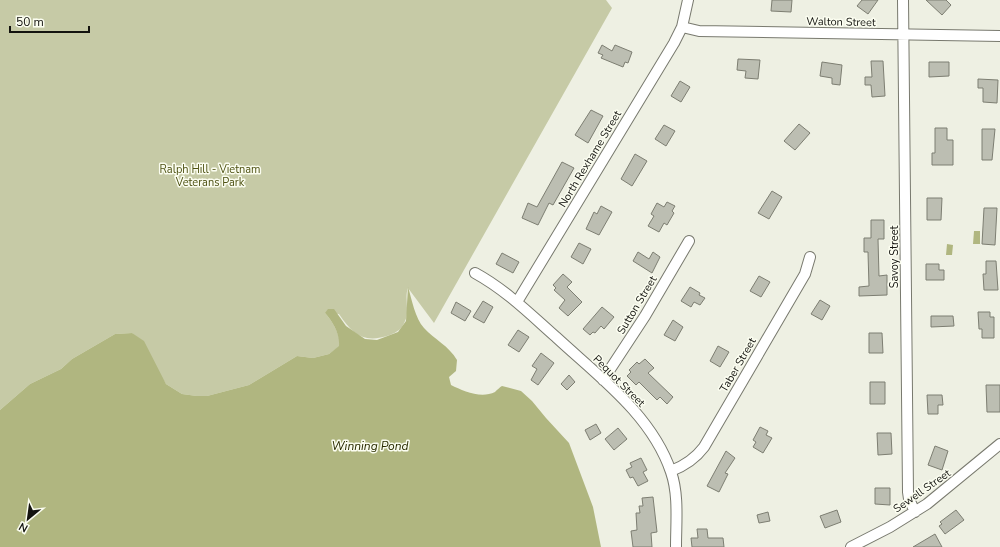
<svg xmlns="http://www.w3.org/2000/svg" width="1000" height="547" font-family="'Nunito Sans',sans-serif">
<rect width="100%" height="100%" fill="#eef0e3"/>
<path fill="#c6caa6" d="M0 0H606L612 8 434 323 408 288C404 298 410 311 405 321 402 329 397 332 390 335 364 344 353 335 339 314L325 313C333 322 340 334 340 346L329 354 313 358 297 356 249 385 207 396H197L182 394 166 384 132 333 115 334 72 359 61 369 30 384 0 410Z"/>
<path fill="#b0b680" d="M974 231H980V244H973Z
M947 244 953 245 952 255H946Z
M408 287C412 300 415 318 424 328 434 339 449 346 457 360L456 371 449 377 451 385C463 391 481 399 495 392 497 390 500 387 502 386L521 391 532 401 546 418 569 443 593 507 601 547H0V410L30 384 61 369 72 359 115 334 132 333 144 341 166 384 182 394 197 396H207L249 385 297 356 313 358 329 354 339 346C340 334 333 322 325 313L328 309H334L346 326 365 339 377 340 398 332 406 321Z"/>
<path fill="#bcbeb2" stroke="#7d7e72" d="M772 0H792L791 12 771 11Z
M862 0H878L868 14 857 6Z
M926 0H946L951 5 942 15Z
M602 45 612 51 615 45 632 52 628 63 625 62 623 67 601 58 603 55 598 53Z
M738 59 760 60 758 79 745 78 746 71 737 70Z
M871 61H883L885 96 872 97 871 85H865V77H872Z
M822 62 842 65 840 85 832 84V78L820 76Z
M929 62H949V76L929 77Z
M978 79 998 80 997 103 983 102V88H978Z
M680 81 690 87 681 102 671 96Z
M591 110 603 116 588 143 575 135Z
M799 124 810 133 795 150 784 141Z
M664 125 675 131 666 146 655 139Z
M935 128H947V140H953V165H932V153H935Z
M982 129H995L992 160H982Z
M635 154 647 161 632 186 621 179Z
M562 162 574 168 553 205 549 203 538 225 522 218 528 203 537 207Z
M772 191 782 197 769 219 758 213Z
M927 198H942L941 220H927Z
M667 202 675 206 672 211 674 213 667 225 664 223 659 232 648 226 654 216 651 214 657 203 664 207Z
M601 206 612 212 599 235 586 229 594 212 597 214Z
M984 208H997L995 245 982 244Z
M871 220H884V239H878L879 276 887 275V295L859 296V287L869 286 868 252H864V238H871Z
M579 243 591 249 583 264 571 257Z
M638 252 649 259 653 252 660 257 652 273 633 261Z
M502 253 519 262 513 273 496 264Z
M986 261H996L998 290H984L983 274H986Z
M926 264H939V270H944V280H926Z
M563 274 572 282 567 287 582 302 568 316 559 308 565 300 554 290 556 288 553 285Z
M759 276 770 282 761 297 750 291Z
M690 287 700 293 699 295 705 298 700 305 694 302 691 307 681 301Z
M820 300 830 306 822 320 811 314Z
M483 301 493 307 484 323 473 317Z
M456 302 471 311 465 321 451 313Z
M602 307 614 317 604 329 601 326 595 333 593 332 590 335 583 329Z
M978 312H990V317H994V338H982V329H979Z
M931 316H953L954 326 931 327Z
M673 320 683 327 675 341 664 335Z
M518 330 529 337 519 352 508 345Z
M869 333H882L883 353H869Z
M718 346 729 352 720 367 710 361Z
M541 353 554 363 538 385 531 380 537 369 532 366Z
M645 359 654 368 648 373 673 397 667 404 660 397 657 400 639 382 636 385 627 376 631 372 629 370 637 362 639 364Z
M569 375 575 382 567 390 561 384Z
M870 382H885V404H870Z
M986 385H1000V412H987Z
M927 395H942L943 405H938V414H928Z
M596 424 601 433 590 440 585 430Z
M760 427 768 431 766 435 772 438 763 453 753 447 756 442 753 440Z
M618 428 627 439 614 450 605 439Z
M877 433H891L892 454 878 455Z
M935 446 948 451 942 470 928 465Z
M726 451 735 458 725 473 728 474 719 492 707 486Z
M641 458 647 470 643 472 648 481 638 486 633 477 630 478 626 470 632 467 630 463Z
M875 488H890V505L875 504Z
M653 497 657 532 651 533 652 547H633L631 531 637 530 636 513H640L639 506H643L642 498Z
M837 510 841 522 825 528 820 516Z
M956 510 964 520 945 534 939 526 942 524 940 522Z
M768 512 770 521 759 523 757 515Z
M697 529H707L708 538H723L724 547H692L691 538H698Z
M935 534 942 547H913Z"/>
<g fill="none" stroke-linecap="round" stroke-linejoin="round">
<g stroke="#78796e" stroke-width="12">
<path id="minor" d="M903 0 908 492 909 499 915 512
M682 27 699 31 1000 36
M475 273C506 290 530 314 556 337 598 376 652 415 671 472 679 495 676 522 676 547
M517 302 674 43 682 27 688 0
M603 380 645 316 689 241
M671 471C684 466 695 459 704 447L805 274 810 257
M851 547 890 527 927 504 1000 444"/>
</g>
<use href="#minor" stroke="#fff" stroke-width="10"/>
</g>
<g text-anchor="middle" dominant-baseline="central" stroke-width="3" stroke-linejoin="round" paint-order="stroke">
<g font-size="11" fill="#13130f" stroke="#fbfdf0">
<text transform="translate(841 22) rotate(1)">Walton Street</text>
<text transform="translate(590 159) rotate(-59)">North Rexhame Street</text>
<text transform="translate(894 257) rotate(-90)">Savoy Street</text>
<text transform="translate(637 305) rotate(-59)">Sutton Street</text>
<text transform="translate(738 365) rotate(-60)">Taber Street</text>
<text transform="translate(619 381) rotate(45)">Pequot Street</text>
<text transform="translate(922 491) rotate(-35)">Sewell Street</text>
</g>
<g font-size="11" fill="#4d5112" stroke="#fbfdf0">
<text x="210" y="169">Ralph Hill - Vietnam<tspan x="210" dy="13">Veterans Park</tspan></text>
</g>
<g font-size="12" font-style="italic" fill="#2a2c01" stroke="#fbfdf0">
<text x="370" y="446">Winning Pond</text>
</g>
</g>
<g transform="translate(28 519) rotate(209)" stroke="#fbfdf0" stroke-width="3" paint-order="stroke">
<path d="M0-3L7 15L0 10L-7 15Z" fill="#13130f"/>
<text y="-6" font-size="11" font-weight="bold" text-anchor="middle" fill="#13130f">N</text>
</g>
<path d="M10 26v6h79v-6" fill="none" stroke="#13130f" stroke-width="2"/>
<text x="16" y="26" font-size="12" fill="#13130f" stroke="#fbfdf0" stroke-width="3" paint-order="stroke">50 m</text>
</svg>
